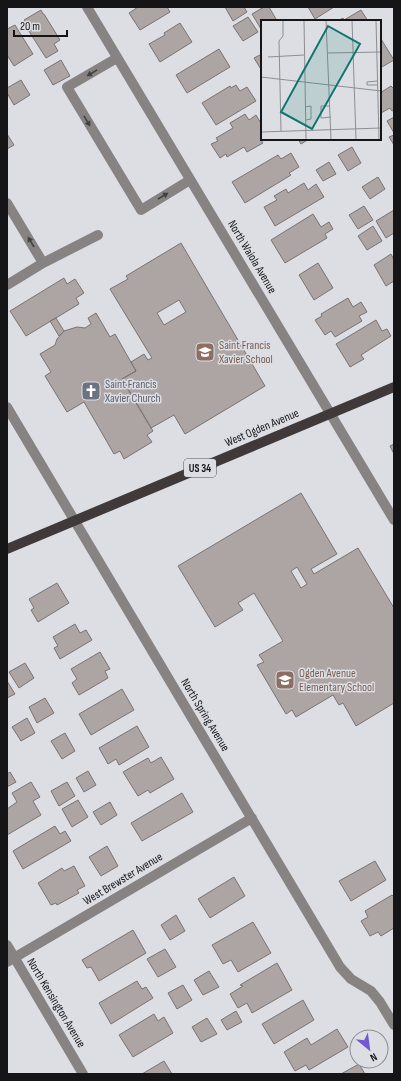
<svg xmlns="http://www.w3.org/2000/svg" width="401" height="1081" font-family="'Sofia Sans Condensed',sans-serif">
<rect width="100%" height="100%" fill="#dddee4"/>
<path fill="#aca5a4" stroke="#7a7372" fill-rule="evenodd" d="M138 7H167L170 12 140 30 129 13Z
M225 7H244L247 12 233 21Z
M264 7H269L276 19 273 21H262V28L261 29 252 14Z
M308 7H334L315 19Z
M41 10 43 14H44L60 40 54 44 58 51 46 58 25 25 27 24 24 20Z
M361 10 368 21H337L343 18 344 20Z
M248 17 258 32 243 41 233 26Z
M180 23 192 42 160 62 149 44 165 35 164 33Z
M15 25 33 54 14 66 7 55V29Z
M381 39 394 60 380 68V40Z
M219 49 230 67 187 93 176 75Z
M262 54V71L254 58Z
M61 60 70 76 53 85 44 70Z
M21 80 30 95 14 105 7 93V88Z
M236 85 240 91 247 87 256 101 216 125 202 103 230 86 231 88Z
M391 86 393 88 394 87V110L392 111 390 108 381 113 380 110V93Z
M245 114 249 120 256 115 262 125V139H263L261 140 263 143 247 152 244 147 227 157 226 154 220 158 211 144 218 141 216 138 233 128 230 123Z
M394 117V133L387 121Z
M7 134 14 145 7 149Z
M394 135V145L389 137Z
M298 139H309L301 144Z
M352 147 361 163 348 171 338 155Z
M291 153 299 167 289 173 291 175 245 203 232 182 278 155 281 159Z
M329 162 336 174 323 181 316 170Z
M378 177 385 189 370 199 362 187Z
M304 183 308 190 316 184 324 197 275 226 264 207 277 200 274 196 286 189 288 193Z
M364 206 373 220 358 229 349 215Z
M394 210V233L386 238 376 221Z
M313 214 321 227 329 222 333 229 325 234 327 238 285 263 271 240Z
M373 226 382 241 367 250 358 236Z
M181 243 265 386 185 434 174 415 151 428 122 379 136 371 131 362 144 354 148 360 152 358 110 289 128 279 126 276ZM179 300 186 312 164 325 157 313Z
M391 254 394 260V281L386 286 374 265Z
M318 263 333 288 314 300 299 275Z
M64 278 67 284 75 279 84 293 76 298 79 304 26 336 10 311Z
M348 298 353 307 361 302 367 312 359 316 362 321 335 337 331 331 325 335 315 320 322 316 321 314Z
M96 313 110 337 115 334 136 371 122 379 153 431 147 435 152 442 124 459 120 451 114 454 84 402 67 412 45 376 51 372 40 354 55 345 57 339 64 331 77 327 85 328 91 324 88 318Z
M56 318 64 331 59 336 50 321Z
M376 320 382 331 387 329 391 336 361 355 364 359 350 367 336 344Z
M394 444V454L390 446Z
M301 493 337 554 311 569 314 574 358 548 394 608V703L356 726 343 703 339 705 333 695 296 717 292 710 286 714 257 665 264 662 259 655 283 641 254 593 238 603 243 610 215 627 178 566ZM297 567 307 584 301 588 291 571Z
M57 583 69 603 38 622 31 610 34 608 29 599Z
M75 624 80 633 86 630 92 640 60 659 54 648 58 646 53 637Z
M100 652 110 669 105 671 108 678 79 695 72 683 77 679 71 669Z
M25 663 34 678 19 688 9 672Z
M7 681 15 694 7 698Z
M122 689 134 710 91 735 79 714Z
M45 698 54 713 37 723 29 707Z
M27 718 35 733 21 741 12 727Z
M137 726 149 747 119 765 116 759 108 764 99 748Z
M65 733 75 751 62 759 51 741Z
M161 757 174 779 150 793 148 790 138 796 123 772 148 758 151 763Z
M88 771 96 785 84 792 76 778Z
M10 772 16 782 7 787V774Z
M31 782 40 797 33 801 41 815 7 835V809L17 802 12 793Z
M67 782 75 796 59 806 51 791Z
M182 793 193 812 142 841 131 823Z
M78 800 88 817 72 827 62 809Z
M110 802 117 815 101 825 93 812Z
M55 826 60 834 65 831 71 841 23 869 13 851Z
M107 846 118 866 101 876 89 857Z
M375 861 386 880 351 901 339 881Z
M74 866 85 886 77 890 79 893 57 905 56 903 51 905 38 883 62 868 64 871Z
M234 877 245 896 210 918 198 899Z
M392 895 394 897V928L381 936 378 932 370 936 361 921 368 917 365 911Z
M176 915 185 931 170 940 161 925Z
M253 922 271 953 238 972 231 960 223 964 212 945Z
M133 930 146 953 99 981 91 967 87 968 82 960Z
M165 949 176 967 158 977 147 959Z
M277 963 292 990 252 1013 247 1003 238 1008 230 994 243 986 240 985Z
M209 971 219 987 203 995 194 980Z
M137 981 142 989 146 987 153 998 111 1024 99 1003Z
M183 985 192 1000 177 1009 168 993Z
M303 1000 314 1020 274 1044 262 1024Z
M236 1011 242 1022 227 1030 221 1020Z
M154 1014 158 1021 164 1017 173 1033 133 1057 119 1035Z
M207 1018 217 1034 201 1042 192 1027Z
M337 1029 348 1047 309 1070 306 1065 295 1071 284 1052 307 1038 311 1045Z
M164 1061 172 1074H142Z
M359 1064 365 1074H341Z"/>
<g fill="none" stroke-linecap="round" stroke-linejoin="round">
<path stroke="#868382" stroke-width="10" d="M87 7 394 520
M117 58 67 87 141 210 190 180
M7 203 43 263 7 285
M43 263 98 235
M7 407 340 967 351 979 371 991 380 1002 394 1025
M7 945 83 1074
M7 962 252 818"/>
<path stroke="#3f3a39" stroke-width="10" d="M7 549 394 387"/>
</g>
<defs><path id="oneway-solid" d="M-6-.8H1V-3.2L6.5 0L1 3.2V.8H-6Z"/></defs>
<g fill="#424142">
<use href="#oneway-solid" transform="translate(92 73) rotate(149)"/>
<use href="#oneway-solid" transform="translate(87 121) rotate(59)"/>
<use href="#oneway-solid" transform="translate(163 196) rotate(-31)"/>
<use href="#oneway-solid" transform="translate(31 242) rotate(-121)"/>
</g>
<defs>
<g id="school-square" transform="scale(1)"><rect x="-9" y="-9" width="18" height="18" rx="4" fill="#8d6e63" stroke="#dddee4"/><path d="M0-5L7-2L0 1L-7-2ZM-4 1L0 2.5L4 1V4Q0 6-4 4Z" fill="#fff"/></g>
<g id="church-square" transform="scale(1)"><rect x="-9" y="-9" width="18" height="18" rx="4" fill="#6b7280" stroke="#dddee4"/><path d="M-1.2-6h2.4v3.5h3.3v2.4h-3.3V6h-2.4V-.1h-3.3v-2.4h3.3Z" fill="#fff"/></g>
</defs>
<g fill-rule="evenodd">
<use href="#school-square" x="205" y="352"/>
<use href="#church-square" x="91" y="391"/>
<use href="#school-square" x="285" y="680"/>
</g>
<g text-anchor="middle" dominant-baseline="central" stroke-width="3" stroke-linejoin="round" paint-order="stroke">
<rect fill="#dddee4" stroke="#515154" stroke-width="1" x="184" y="459" width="32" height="18" rx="3"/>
<g font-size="11" font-weight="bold" fill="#151517">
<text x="200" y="468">US 34</text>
</g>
<g font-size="12" fill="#151517" stroke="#dddee4">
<text transform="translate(252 257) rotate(59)">North Waiola Avenue</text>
<text transform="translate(262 428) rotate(-23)">West Ogden Avenue</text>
<text transform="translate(205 715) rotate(59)">North Spring Avenue</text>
<text transform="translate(123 879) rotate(-31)">West Brewster Avenue</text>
<text transform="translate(56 1003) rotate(59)">North Kensington Avenue</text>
</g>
<g font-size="12" fill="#785e54" stroke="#dddee4" text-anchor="start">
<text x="219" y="345">Saint Francis<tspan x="219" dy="14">Xavier School</tspan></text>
<text x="299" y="673">Ogden Avenue<tspan x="299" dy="14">Elementary School</tspan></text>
</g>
<g font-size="12" fill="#5b616d" stroke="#dddee4" text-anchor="start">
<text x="105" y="384">Saint Francis<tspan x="105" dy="14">Xavier Church</tspan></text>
</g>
</g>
<g transform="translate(261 20)">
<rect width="120" height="120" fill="#dddee4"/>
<path fill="none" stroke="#8d8e92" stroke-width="1" d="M43 0 45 120M65 0 70 120M91 0 95 120M115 0 118 120M0 18V0M67 33 120 32M7 37 43 35M0 57 120 71M116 61 106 62V65H116M69 86H60V98L70 97M44 87 50 86V99L45 100M20 111 18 21 22 16V0M0 112 120 108"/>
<path fill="#0f766e" fill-opacity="0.15" stroke="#0f766e" stroke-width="2" d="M67 6 99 24 51 109 20 92Z"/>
<rect width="120" height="120" fill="none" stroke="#151517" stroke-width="2"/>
</g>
<rect width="401" height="1081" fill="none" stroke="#151517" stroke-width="16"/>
<g transform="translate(369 1049) rotate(151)"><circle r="19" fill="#dddee4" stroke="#8d8e92"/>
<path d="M0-3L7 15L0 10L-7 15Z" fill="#7159d3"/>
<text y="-6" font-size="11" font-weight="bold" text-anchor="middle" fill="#151517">N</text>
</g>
<path d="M14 30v6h53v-6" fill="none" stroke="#151517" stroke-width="2"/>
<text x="20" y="30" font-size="12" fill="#151517" stroke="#dddee4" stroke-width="3" paint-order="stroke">20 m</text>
</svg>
